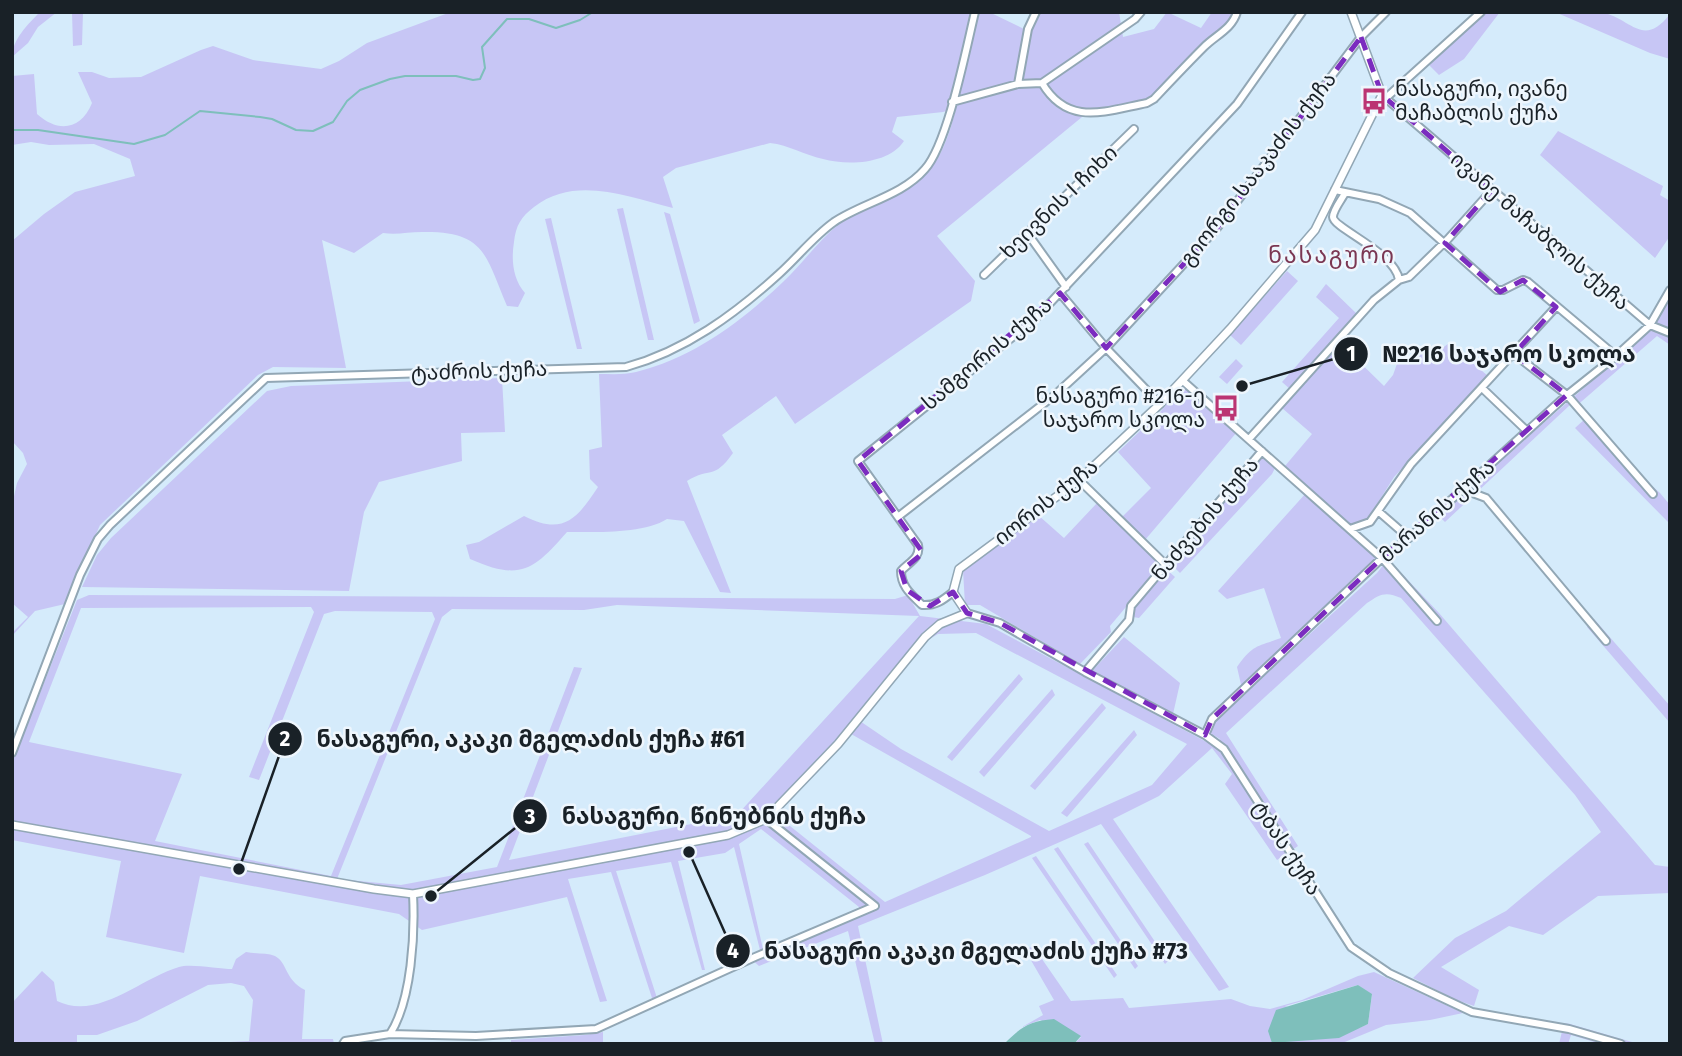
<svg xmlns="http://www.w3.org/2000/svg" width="1682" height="1056" font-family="'Fira Sans','Noto Sans Georgian',sans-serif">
<rect width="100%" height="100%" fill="#d5ebfb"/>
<path fill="#c7c6f5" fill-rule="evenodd" d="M40 12H57L38 27 28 43 12 57C12 40 28 24 40 12Z
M72 12H83L82 45 73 46Z
M451 12H989L1024 29 1033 12H1119L1123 37 1154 29 1167 12 1201 28 1212 12H1235L1229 24 1204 44 1152 97 1144 101 1081 111 1082 117 937 236 975 281 971 301 795 424 776 396 722 435 733 453C713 481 711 466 687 481L731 593 720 592 684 521 667 519C644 534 595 532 567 532 533 571 520 581 470 559L466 545 479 542 524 516C563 536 577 519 598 487L590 479 589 450 602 447 599 374C611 374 624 375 636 372 693 358 741 322 784 281 803 263 818 241 839 224 852 212 870 207 886 200 931 182 945 153 956 108L943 112 897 117 892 132 904 141C889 164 848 166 823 159 804 155 789 145 770 143L676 168 663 177 673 208C627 197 576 175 534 207 521 217 516 225 514 242 511 260 513 279 525 293L518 307 507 306C485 254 485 231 422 232 408 232 397 235 383 233L354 253 322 240 346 368 273 367 258 375 100 525 65 604 35 611 12 636V633L28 617 12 603V505L17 483 27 464 23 453 12 441V241L44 214 75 192 135 176 130 159 94 144 49 145 31 142 12 145V76L34 74 37 114C58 133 81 130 92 103L78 72H92L109 78 141 77 201 50 213 46 253 60 321 69 339 61 367 43Z
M1487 12H1500L1464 59 1439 75 1429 65Z
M1555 12C1570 12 1587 10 1601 12 1631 18 1643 49 1670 14V59L1650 53Z
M1558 131 1663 186 1660 195 1670 201V236L1655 258 1540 155Z
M623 208 654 340H648L617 209Z
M664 212 670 214 700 321 694 324Z
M551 218 582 349H577L545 219Z
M1287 271 1298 281 1241 345 1230 335Z
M1326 284 1357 314 1290 389 1282 382 1339 318 1316 297Z
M1670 298V345L1657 336 1574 408 1570 405 1445 522 1440 517 1470 487 1638 341 1656 323Z
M1339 342 1384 386 1393 375 1398 361 1413 355 1436 353 1449 343 1488 376 1394 477 1369 517 1363 522 1351 525 1285 466 1312 434 1282 408Z
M1236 359 1243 366 1227 384 1219 377Z
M502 378 505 432 461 433 462 461 379 482 364 512 349 591 82 587 97 555 111 538 267 391 291 386Z
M1182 385 1237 432 1145 540 1121 518 1151 488 1118 452 1161 411Z
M1586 418 1612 451 1660 493 1670 505V524L1575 428Z
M1261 458C1267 458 1272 463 1275 468L1272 474 1180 573 1171 564Z
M1306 493 1378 558 1242 689 1237 667C1253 644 1257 647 1281 638L1264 588 1227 599 1218 591Z
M1097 503 1163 563 1110 626 1111 632 1080 664 980 605H965L963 570 1038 515 1064 538Z
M1388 559 1439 613 1655 865 1670 867V893L1598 896 1543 935 1509 926 1441 967 1479 990 1474 1006 1454 999 1413 978 1455 938 1506 911 1601 832 1575 795 1401 598C1386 591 1380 594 1367 603L1226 733 1298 846 1277 860 1225 784 1232 774 1212 748 1159 796 1113 819 1229 987 1219 991 1101 824 985 875 858 926 883 1044H875L848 931 759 966 748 956 760 950 734 847 725 853 678 861 705 970H702L671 862 616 871 657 998H652L611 872 568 879 607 1001 600 1002 567 897 422 930 399 914 200 876 184 953 106 937 121 861 12 840V763L77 600 89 595 895 599 908 595 920 616 986 624 1214 746 1220 739 1210 733 1212 723 1377 573ZM617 605 919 616 737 815 509 860 582 668 574 667 497 867 401 885 337 879 442 617 452 609 584 610ZM311 607 314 612 249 777 259 780 324 614 335 611 432 612 435 619 331 876 155 841 182 774 29 742 81 608ZM976 633 993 642 1187 744 1152 785 1049 831 901 749 854 717 914 648 938 634ZM844 730 1031 836V837L885 902 775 814ZM761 829 859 907V908L763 949 739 844Z
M1166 569 1175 577 1139 618 1133 617 1134 608Z
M1594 619 1670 706V723L1587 627Z
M1124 637 1180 683 1173 714 1092 671Z
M1019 674 1023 679 952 761 947 757Z
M1052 689 1055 695 984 777 979 772Z
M1102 703 1106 708 1035 790 1030 786Z
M1134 730 1137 735 1067 817 1061 813Z
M1088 842 1168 961 1165 964 1084 844Z
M1058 847 1138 966 1135 969 1054 849Z
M1036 856 1117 975 1114 978 1032 858Z
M1033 946 1071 1001 1123 998 1129 1008 1231 999 1250 1006 1270 1009 1302 1000 1358 976 1374 972 1463 1013 1430 1020 1386 1025 1340 1044H1074L1081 1037 1040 1020 1022 1027 1043 1015 1039 1006 1054 1000 1025 950ZM1358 985 1372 995 1368 1024 1359 1028 1285 1006Z
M246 952C255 954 267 953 275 956 288 963 284 979 305 990L302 1039H333L334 1044H192L249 1041 253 1000 244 986 231 983 208 985 137 1021 97 1035H77V1044H12V1003L42 971 54 982 57 1001C98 1021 141 978 179 967 189 963 220 969 232 969L236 959Z
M1564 1023 1570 1024 1639 1044H1601L1571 1035 1568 1044H1559Z
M603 1032V1044H511V1040L585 1035Z"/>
<path fill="#7ebfbb" d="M1358 985 1372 994 1368 1024 1339 1038 1272 1043 1268 1031 1276 1010Z
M1054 1019 1081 1036 1074 1044H1004C1021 1027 1029 1021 1054 1019Z"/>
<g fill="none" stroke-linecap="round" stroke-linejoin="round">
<path stroke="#7ebfbb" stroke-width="2" d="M12 130H38L134 144 165 135 200 111 260 117 272 119 296 130 313 131 333 122 347 101 360 90 390 79 405 76H456L473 80 480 79 485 68 482 47 507 19H529L556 28 580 20 593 12"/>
<g stroke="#92a7b5" stroke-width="10">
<path id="minor" d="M1042 83C1068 127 1105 111 1147 103L1154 99C1171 81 1187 64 1204 47 1216 35 1232 29 1237 12
M1018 84 1028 29 1036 12
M1382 95 1650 325 1670 333
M1387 97 1481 12
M952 102 1018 84 1042 83 1135 19 1141 12
M1335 190 1379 199 1410 213 1497 290H1503L1523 280 1528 282 1616 356
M1345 193C1342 199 1333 210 1333 217 1333 228 1396 253 1399 280
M1028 234 1066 287
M984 275 1134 129
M1060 293 1106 348 1160 404
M1514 354 1567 395 1653 494
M1183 381 1382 558 1437 621
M1482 388 1527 431
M1249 439 1374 300 1399 280 1409 277 1448 239 1492 190
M1079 480 1166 565
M1462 489 1486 498 1606 641
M1378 511 1409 538
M899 516 1056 394 1106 348 1217 228 1361 37 1386 12
M1350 529 1370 522 1411 464 1556 307
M953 592C943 600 936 606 922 605 912 595 901 587 901 571 908 563 921 558 918 545L858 461 1035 319 1237 104 1302 12
M967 613 1000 623 1085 672 1205 735 1224 749 1351 947 1389 973 1472 1012 1569 1029 1621 1044
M1085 672 1129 620 1131 606 1262 451
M1205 735 1212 719 1382 558 1409 538 1567 395 1616 356 1650 325 1670 290
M12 753 80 575 98 539 110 525 266 378 626 367C685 351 735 314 779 274 798 257 813 237 834 222 862 203 902 196 925 169 948 143 966 49 975 12
M390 1034C412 1000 415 933 413 894
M343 1044 345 1041 390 1034 476 1036 596 1029 755 957 875 906 766 819"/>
</g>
<g stroke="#92a7b5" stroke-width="10">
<path id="tertiary" d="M12 825 374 889 413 894 728 835 766 819 838 744 925 637 940 624 967 613 953 592 959 569 1079 480 1160 404 1230 329 1315 230 1382 95 1351 12"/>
</g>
<use href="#minor" stroke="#fff" stroke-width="6"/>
<use href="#tertiary" stroke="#fff" stroke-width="7"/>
</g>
<path fill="none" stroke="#7b2cbf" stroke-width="5" stroke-dasharray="14 9" stroke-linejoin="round" d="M1361 37 1382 95 1492 190 1445 243 1500 292 1523 280 1556 307 1514 354 1567 395 1382 558 1212 719 1205 735 1000 623 967 613 953 592 930 606 907 590 901 571 923 553 858 461 1060 293 1106 348 1217 228Z"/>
<defs>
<g id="bus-bare" transform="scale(2.1)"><path d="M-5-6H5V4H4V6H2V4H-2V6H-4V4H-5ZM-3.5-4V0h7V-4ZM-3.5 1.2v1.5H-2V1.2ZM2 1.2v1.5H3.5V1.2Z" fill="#bb3472" stroke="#eef6fd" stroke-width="2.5" paint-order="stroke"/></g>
</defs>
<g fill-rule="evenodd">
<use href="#bus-bare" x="1374" y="101"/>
<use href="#bus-bare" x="1226" y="408"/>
</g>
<g text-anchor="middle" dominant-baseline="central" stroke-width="5" stroke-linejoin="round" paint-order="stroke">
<g font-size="21" fill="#192127" stroke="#eef6fd" text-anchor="start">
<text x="1395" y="89">ნასაგური, ივანე<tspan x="1395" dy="24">მაჩაბლის ქუჩა</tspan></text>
<text x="1205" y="396" text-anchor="end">ნასაგური #216-ე<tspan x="1205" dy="24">საჯარო სკოლა</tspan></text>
</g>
<g font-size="21" fill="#192127" stroke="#eef6fd">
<text transform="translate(1258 169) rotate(-52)">გიორგი სააკაძის ქუჩა</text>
<text transform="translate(1059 202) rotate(-44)">ხეივნის I ჩიხი</text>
<text transform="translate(1540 231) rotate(41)">ივანე მაჩაბლის ქუჩა</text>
<text transform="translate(987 354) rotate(-40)">სამგორის ქუჩა</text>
<text transform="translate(479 371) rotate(-2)">ტაძრის ქუჩა</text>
<text transform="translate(1046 502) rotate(-38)">იორის ქუჩა</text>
<text transform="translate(1437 511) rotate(-41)">მარანის ქუჩა</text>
<text transform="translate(1205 519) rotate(-50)">ნაძვების ქუჩა</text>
<text transform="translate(1287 848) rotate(57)">ტბას ქუჩა</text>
</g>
<g font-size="23" letter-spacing="2" fill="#7b3753" stroke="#eef6fd">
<text x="1332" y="255">ნასაგური</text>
</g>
</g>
<path fill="none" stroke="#192127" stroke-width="2.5" d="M1242 386L1351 354M239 869L285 739M431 896L530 816M689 852L733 951"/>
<g fill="#192127" stroke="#eef6fd" stroke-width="2.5">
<circle cx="1242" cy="386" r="7"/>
<circle cx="239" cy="869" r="7"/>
<circle cx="431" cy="896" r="7"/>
<circle cx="689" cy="852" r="7"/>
<circle cx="1351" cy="354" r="18"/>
<circle cx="285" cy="739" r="18"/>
<circle cx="530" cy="816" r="18"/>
<circle cx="733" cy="951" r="18"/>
</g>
<g font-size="21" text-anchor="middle" font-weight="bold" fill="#fff">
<text x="1351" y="361">1</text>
<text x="285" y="746">2</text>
<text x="530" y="824">3</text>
<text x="733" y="958">4</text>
</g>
<g font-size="23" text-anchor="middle" font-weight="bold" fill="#192127" stroke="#eef6fd" stroke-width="5" stroke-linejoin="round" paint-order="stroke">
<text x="1509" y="362">№216 საჯარო სკოლა</text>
<text x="531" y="747">ნასაგური, აკაკი მგელაძის ქუჩა #61</text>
<text x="714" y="824">ნასაგური, წინუბნის ქუჩა</text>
<text x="976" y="959">ნასაგური აკაკი მგელაძის ქუჩა #73</text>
</g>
<rect width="1682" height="1056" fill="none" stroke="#192127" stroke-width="28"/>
</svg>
